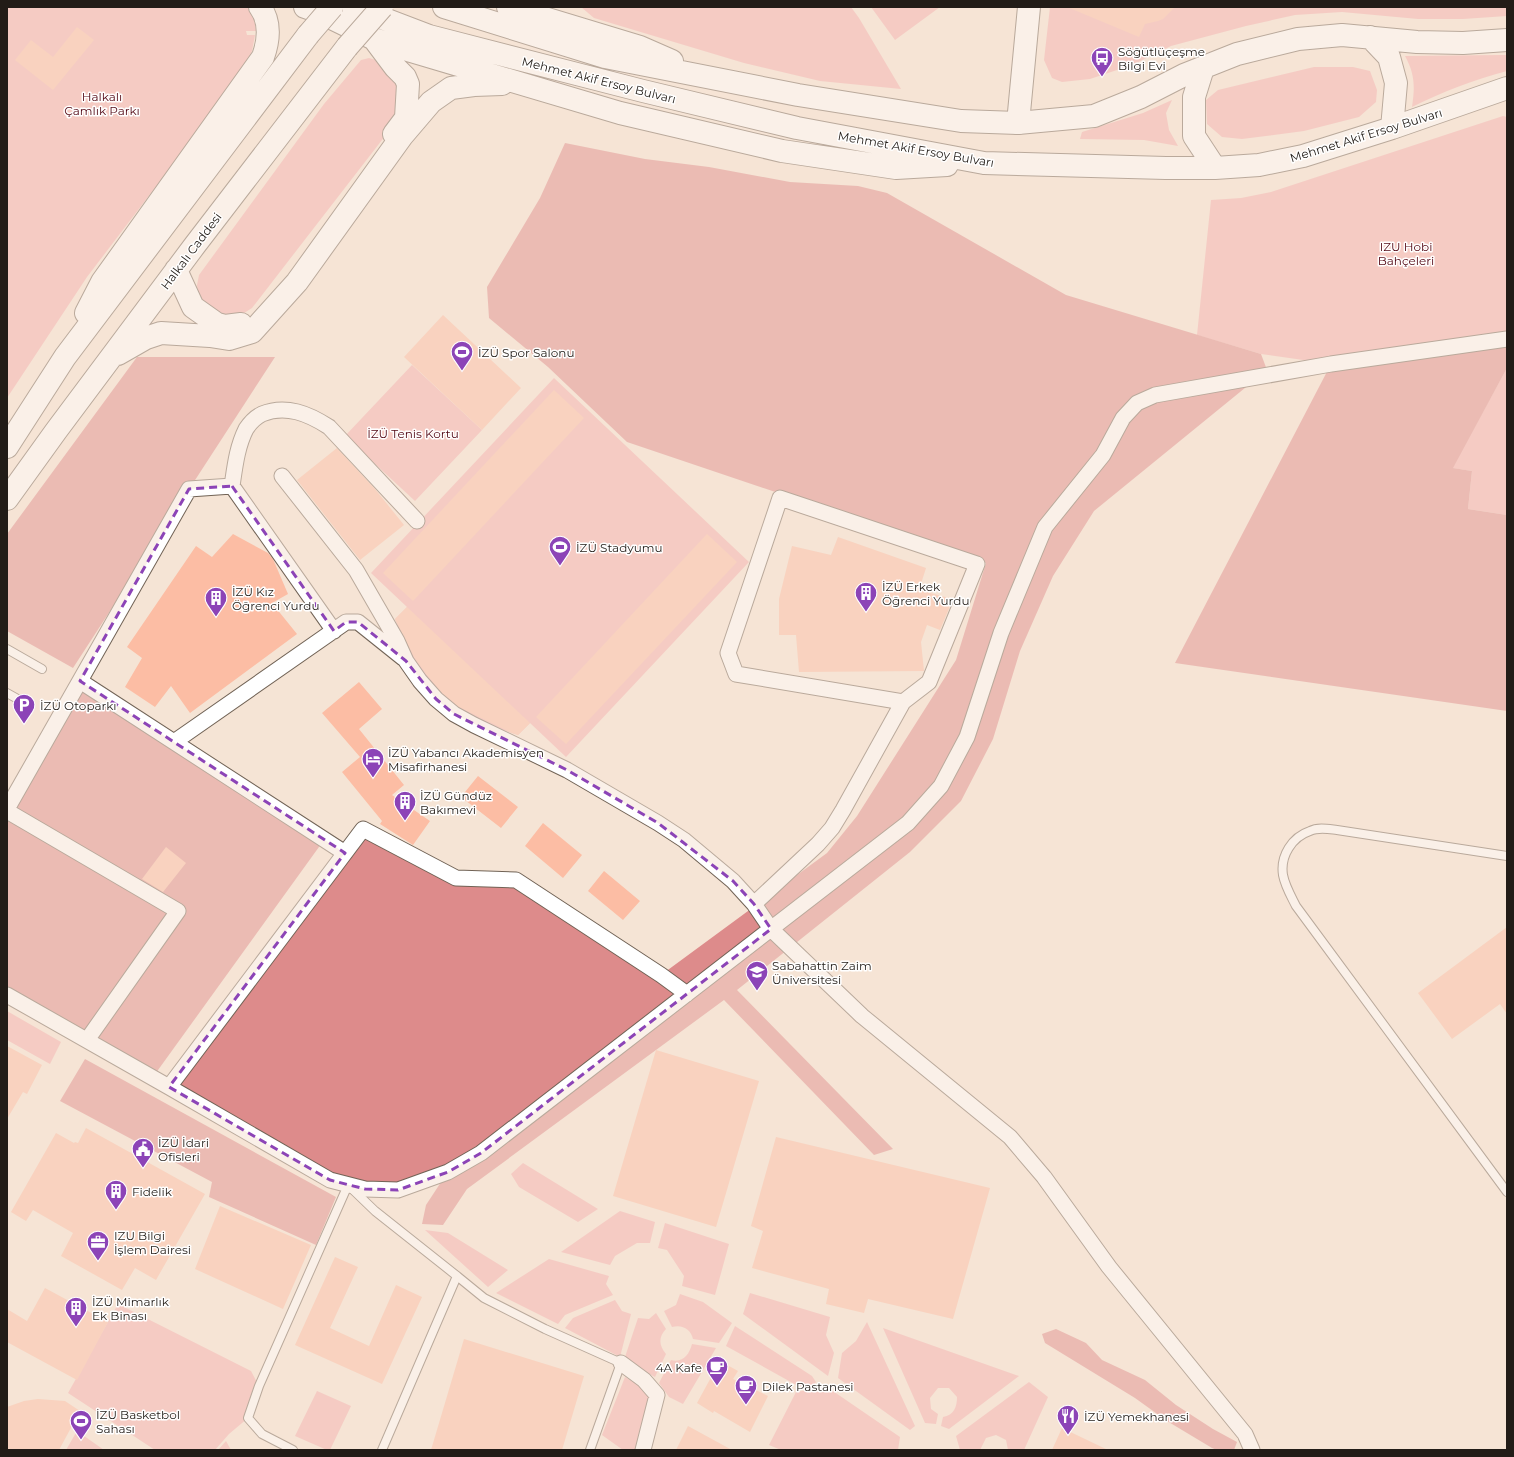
<svg xmlns="http://www.w3.org/2000/svg" width="1514" height="1457" font-family="Montserrat,sans-serif">
<rect width="100%" height="100%" fill="#f5e4d5"/>
<path fill="#f3aeae" d="M7 7H249L253 10 256 31H246L247 35H255L252 51 244 71 87 277 7 398Z
M581 7H851L859 18 901 89 820 81 744 63 594 18Z
M871 7H940L895 40Z
M1050 7H1507V16L1463 19H1418L1342 12 1295 15 1246 26 1171 46 1132 65 1090 79 1062 82 1052 78 1044 60Z
M1501 55H1507V71C1473 80 1444 91 1412 107 1415 87 1415 74 1405 56Z
M369 58 376 60 400 86 399 118 252 308 241 315 231 317 211 312 198 296 197 285 199 275 324 104 361 60Z
M1314 67H1353L1370 71 1377 90 1376 102 1359 117 1304 131 1242 139 1222 137 1207 124 1206 100 1218 90Z
M1172 100 1166 113 1169 130 1178 146 1144 140 1080 139 1082 132 1143 113Z
M1503 116 1507 117V339L1331 364 1261 354 1197 335 1211 200 1241 198 1271 192Z
M412 365 482 430 415 501 345 436Z
M1507 368V515L1468 509 1472 471 1452 468Z
M554 378 749 562 566 757 530 723 518 735C450 714 421 686 395 619L407 607 371 573Z
M7 1011 61 1042 50 1064 7 1040Z
M523 1163 598 1209 578 1222 519 1187 511 1174Z
M620 1211 655 1222 650 1243H637L615 1256 610 1265 561 1252Z
M665 1223 729 1244 715 1295 682 1286 684 1276 667 1250 658 1248Z
M425 1230 448 1233 508 1270 488 1287Z
M549 1259 609 1276 606 1284 613 1295 565 1315 558 1324 496 1293Z
M750 1293 830 1317 826 1335 834 1353 828 1376 743 1314Z
M680 1294 703 1302 732 1323 719 1343 693 1339C691 1329 682 1324 672 1327L664 1311 676 1305Z
M615 1300 622 1311 631 1314 620 1357 565 1328 573 1318Z
M118 1304 251 1371 259 1386 248 1418 229 1434 215 1450H155L68 1393Z
M656 1313 666 1329C658 1337 659 1346 666 1354L655 1377 624 1360 638 1318 649 1319Z
M867 1322 915 1426 910 1430 838 1378 842 1353 856 1341Z
M735 1326 812 1376 816 1382 814 1385 798 1386 726 1346Z
M883 1328 1019 1376 949 1429 941 1426 943 1417C954 1415 957 1407 957 1397L949 1388H938L930 1398 931 1409 938 1414 936 1424 925 1423Z
M692 1344 716 1348 683 1404 669 1397 659 1383 671 1360C683 1363 689 1355 692 1344Z
M625 1377 652 1393 638 1450H623L602 1435Z
M1029 1382 1048 1397 1024 1450H1008L1006 1440 996 1435 986 1438 980 1450H960L956 1436Z
M827 1387 900 1437 898 1450H781L769 1445 796 1392Z
M317 1391 351 1406 330 1450H327L295 1436Z
M77 1431 104 1450H66Z
M226 1441 231 1450H218Z"/>
<path fill="#dd8b8b" d="M565 143 645 159 709 167 790 182 858 186 887 193 1066 295 1261 354 1267 370 1094 511 1053 576 1020 651 993 739 961 801 910 852 737 990 893 1149 874 1155 724 1000 467 1189 443 1225 422 1224 426 1205 447 1173 398 1190 326 1178 169 1087 363 829 456 878 516 880 661 975 827 853 857 816 956 660 986 563 627 442 548 367 489 318 487 287 540 198Z
M1507 339V368L1453 468 1472 471 1468 509 1507 515V711L1175 663 1331 364Z
M137 357H275L73 668 7 631V534Z
M80 681 324 840 153 1077 7 995V809Z
M85 1059 336 1197 316 1245 209 1197 212 1182 60 1101Z
M1056 1329 1086 1343 1102 1360 1145 1380 1176 1405 1213 1429 1237 1442 1234 1450H1217L1212 1448 1167 1421 1135 1398 1045 1343 1042 1334Z"/>
<path fill="#fcbda4" d="M1067 7H1175L1163 19 1158 21 1145 24 1139 37Z
M77 27 94 40 53 90 15 60 31 40 53 57Z
M443 315 521 388 482 430 404 357Z
M554 390 584 418 413 601 383 573Z
M337 448 375 489 404 525 360 560 297 480Z
M233 534 268 553 273 559 288 594 272 603 297 634 190 713 171 686 155 707 125 687 142 658 127 647 196 546 212 557Z
M707 534 737 562 566 744 536 717Z
M838 537 926 568 919 590 953 599 940 630 927 625 921 642 924 671 799 672 796 635H779V599L792 546 831 555Z
M407 607 530 723 518 735 510 732 459 707 442 693 427 675 414 657 395 619Z
M359 682 382 709 359 729 404 785 392 795 430 821 413 845 380 824 382 821 342 772 360 757 322 713Z
M478 776 518 807 501 828 461 797Z
M543 823 582 855 563 878 525 846Z
M166 847 186 863 163 892 142 879Z
M604 871 640 901 623 920 588 891Z
M1507 927V1014L1500 1004 1452 1039 1418 993Z
M7 1046 42 1065 27 1094 23 1092 7 1119Z
M656 1050 759 1081 716 1227 613 1196Z
M86 1128 205 1194 156 1280 135 1268 122 1290 61 1256 73 1233 33 1210 26 1221 11 1212 56 1133 74 1143 75 1142 78 1143Z
M776 1137 990 1188 953 1319 868 1299 864 1313 826 1304 829 1289 752 1268 763 1231 751 1226Z
M220 1206 311 1245 283 1309 195 1269Z
M335 1257 358 1267 330 1328 369 1346 396 1285 422 1297 382 1384 295 1345Z
M45 1288 108 1322 77 1380 7 1342V1309L27 1321Z
M464 1339 584 1376 562 1450H431Z
M720 1361 738 1371 733 1379 768 1396 750 1432 714 1411 713 1413 697 1403Z
M38 1399 65 1401 80 1411 59 1450H7V1407L24 1401Z
M688 1426 732 1450H676Z
M1062 1428 1108 1450H1052Z"/>
<g fill="none" stroke-linecap="round" stroke-linejoin="round">
<g stroke="#716356" stroke-width="10">
<path id="lane" d="M7 649 42 669
M7 693 23 702
M1507 856 1337 830C1328 829 1318 827 1310 831 1292 837 1280 856 1283 875 1285 886 1291 896 1296 906L1507 1192
M457 1276 484 1298 545 1329 621 1363 590 1450
M293 1450 262 1434 248 1418 259 1386 348 1185 375 1211 457 1276 382 1450"/>
</g>
<g stroke="#716356" stroke-width="17">
<path id="street" d="M282 476 356 570 397 641 406 661 420 681 436 699 454 714 474 725 567 770 658 823 684 840 733 881 754 904 771 929 862 1016 1010 1137 1044 1177 1109 1267 1245 1434 1252 1450
M334 631 232 486C235 466 237 447 246 429 250 423 256 417 262 414 286 404 309 414 329 427L417 521
M80 681 345 853
M174 742 346 622H358L403 658
M7 809 189 489 232 486
M7 811 178 911 87 1040
M754 904 818 844 832 828 843 810 903 702 929 682 977 564 780 498 728 653 736 674 903 702
M7 995 169 1087 330 1180 365 1189 398 1190 448 1172 481 1153 908 823 941 786 967 737 1001 633 1045 527 1103 455 1123 418 1137 403 1155 395 1331 364 1507 339
M169 1087 363 829 456 878 516 880 661 975 687 994
M621 1363 644 1380 657 1395 643 1450"/>
</g>
<g stroke="#716356" stroke-width="24">
<path id="secondary" d="M1018 123 1029 7"/>
</g>
<g stroke="#716356" stroke-width="24">
<path id="primary" d="M305 7 319 12 374 39 411 51 620 113 782 151 896 168 947 165
M353 7 429 36 643 91 797 128 984 163 1166 168H1215L1259 165 1303 156 1392 128 1507 88
M444 7 605 57 798 95 961 121 1018 123 1094 116 1141 97 1184 75 1237 54 1298 39 1342 35 1417 42 1463 43 1507 40
M508 7 640 47 672 61
M1370 37 1389 57 1396 83 1392 128
M374 39 395 67 405 77 408 84 406 118 394 134
M1203 68 1194 97V136L1215 168
M176 270 193 307 217 324 225 326 241 324
M86 313 102 282 263 57C269 40 271 22 260 7
M118 354 146 338 161 333 210 336 229 339 252 332 297 282 402 136 431 102 451 88 474 85 502 84
M7 447 65 357 308 35
M7 499 56 431 195 245 347 47"/>
</g>
<use href="#lane" stroke="#fff" stroke-width="8"/>
<use href="#street" stroke="#fff" stroke-width="15"/>
<use href="#secondary" stroke="#fff" stroke-width="22"/>
<use href="#primary" stroke="#fff" stroke-width="22"/>
<g stroke="#716356" stroke-width="24" stroke-linecap="butt">
<path id="primary-bridge" d="M308 35 332 7
M347 47 382 7"/>
</g>
<use href="#primary-bridge" stroke="#fff" stroke-width="22"/>
</g>
<path d="M0 0H1514V1457H0ZM232 486 334 631 346 622H358L406 661 436 699 454 714 567 770 658 823 733 881 754 904 771 929 481 1153 448 1172 398 1190 365 1189 330 1180 169 1087 345 853 80 681 189 489Z" fill="#f5e4d5" fill-opacity=".55" fill-rule="evenodd"/>
<path fill="none" stroke="#8c44b7" stroke-width="3" stroke-dasharray="8 5" stroke-linejoin="round" d="M232 486 334 631 346 622H358L406 661 436 699 454 714 567 770 658 823 733 881 754 904 771 929 481 1153 448 1172 398 1190 365 1189 330 1180 169 1087 345 853 80 681 189 489Z"/>
<defs>
<g id="bus-pin" transform="scale(1.15)"><path d="M0 17L-7.5 6A9.5 9.5 0 1 1 7.5 6Z" fill="#8c44b7" stroke="#fff"/><path d="M-5-6H5V4H4V6H2V4H-2V6H-4V4H-5ZM-3.5-4V0h7V-4ZM-3.5 1.2v1.5H-2V1.2ZM2 1.2v1.5H3.5V1.2Z" fill="#fff"/></g>
<g id="stadium-pin" transform="scale(1.15)"><path d="M0 17L-7.5 6A9.5 9.5 0 1 1 7.5 6Z" fill="#8c44b7" stroke="#fff"/><path d="M0-5a6.5 5 0 1 0 0 10a6.5 5 0 1 0 0-10ZM-3.5-1.8h7v3.6h-7Z" fill="#fff"/></g>
<g id="building-pin" transform="scale(1.15)"><path d="M0 17L-7.5 6A9.5 9.5 0 1 1 7.5 6Z" fill="#8c44b7" stroke="#fff"/><path d="M-4-6H4V6H1V3H-1V6H-4ZM-2.5-4.3h1.7v1.8h-1.7ZM.8-4.3h1.7v1.8H.8ZM-2.5-1h1.7V.8h-1.7ZM.8-1h1.7V.8H.8Z" fill="#fff"/></g>
<g id="parking-pin" transform="scale(1.15)"><path d="M0 17L-7.5 6A9.5 9.5 0 1 1 7.5 6Z" fill="#8c44b7" stroke="#fff"/><path d="M-3.5-5.5H1a3.5 3.5 0 0 1 0 7H-1V5.5H-3.5ZM-1-3.4V-.6H.8a1.4 1.4 0 0 0 0-2.8Z" fill="#fff"/></g>
<g id="hotel-pin" transform="scale(1.15)"><path d="M0 17L-7.5 6A9.5 9.5 0 1 1 7.5 6Z" fill="#8c44b7" stroke="#fff"/><path d="M-6-4.5h1.5V1H6V5H4.5V3h-9V5H-6ZM-4 0a1.8 1.8 0 1 1 3.6 0ZM.5 0V-2.5h3Q6-2.5 6 0Z" fill="#fff"/></g>
<g id="university-pin" transform="scale(1.15)"><path d="M0 17L-7.5 6A9.5 9.5 0 1 1 7.5 6Z" fill="#8c44b7" stroke="#fff"/><path d="M0-5L7-2L0 1L-7-2ZM-4 1L0 2.5L4 1V4Q0 6-4 4Z" fill="#fff"/></g>
<g id="civic-pin" transform="scale(1.15)"><path d="M0 17L-7.5 6A9.5 9.5 0 1 1 7.5 6Z" fill="#8c44b7" stroke="#fff"/><path d="M-.6-6.5H3V-4.5H.6V-3L4-1V1h2V6H-6V1h2V-1L-.6-3ZM-1.2 2.5V6h2.4V2.5Z" fill="#fff"/></g>
<g id="office-pin" transform="scale(1.15)"><path d="M0 17L-7.5 6A9.5 9.5 0 1 1 7.5 6Z" fill="#8c44b7" stroke="#fff"/><path d="M-6-3h4V-5.5h4V-3h4V5H-6ZM-1-4.5V-3h2v-1.5ZM-6 0V1H6V0Z" fill="#fff"/></g>
<g id="cafe-pin" transform="scale(1.15)"><path d="M0 17L-7.5 6A9.5 9.5 0 1 1 7.5 6Z" fill="#8c44b7" stroke="#fff"/><path d="M-5.5-4.5H6V0H3Q3 3.5 0 3.5H-2.5Q-5.5 3.5-5.5 0ZM3-3.2v2h1.7v-2ZM-6 4.5H4V6H-6Z" fill="#fff"/></g>
<g id="restaurant-pin" transform="scale(1.15)"><path d="M0 17L-7.5 6A9.5 9.5 0 1 1 7.5 6Z" fill="#8c44b7" stroke="#fff"/><path d="M-5-6h1v4h1v-4h1v4h1v-4h1v5L-1.5 .5V6h-2V.5L-5-1ZM5-6V6H3V1.5H1.5Q1.5-4 5-6Z" fill="#fff"/></g>
</defs>
<g fill-rule="evenodd">
<use href="#bus-pin" x="1102" y="58"/>
<use href="#stadium-pin" x="462" y="352"/>
<use href="#stadium-pin" x="560" y="547"/>
<use href="#building-pin" x="866" y="593"/>
<use href="#building-pin" x="216" y="598"/>
<use href="#parking-pin" x="24" y="705"/>
<use href="#hotel-pin" x="373" y="759"/>
<use href="#building-pin" x="405" y="802"/>
<use href="#university-pin" x="757" y="972"/>
<use href="#civic-pin" x="143" y="1149"/>
<use href="#building-pin" x="116" y="1191"/>
<use href="#office-pin" x="98" y="1242"/>
<use href="#building-pin" x="76" y="1308"/>
<use href="#cafe-pin" x="717" y="1367"/>
<use href="#cafe-pin" x="746" y="1386"/>
<use href="#restaurant-pin" x="1068" y="1416"/>
<use href="#stadium-pin" x="81" y="1421"/>
</g>
<g text-anchor="middle" dominant-baseline="central" stroke-width="3" stroke-linejoin="round" paint-order="stroke">
<g font-size="12" fill="#221c17" stroke="#fff" text-anchor="start">
<text x="1118" y="51">Söğütlüçeşme<tspan x="1118" dy="14">Bilgi Evi</tspan></text>
<text x="478" y="352">İZÜ Spor Salonu</text>
<text x="576" y="547">İZÜ Stadyumu</text>
<text x="882" y="586">İZÜ Erkek<tspan x="882" dy="14">Öğrenci Yurdu</tspan></text>
<text x="232" y="591">İZÜ Kız<tspan x="232" dy="14">Öğrenci Yurdu</tspan></text>
<text x="40" y="705">İZÜ Otoparkı</text>
<text x="388" y="752">İZÜ Yabancı Akademisyen<tspan x="388" dy="14">Misafirhanesi</tspan></text>
<text x="420" y="795">İZÜ Gündüz<tspan x="420" dy="14">Bakımevi</tspan></text>
<text x="772" y="965">Sabahattin Zaim<tspan x="772" dy="14">Üniversitesi</tspan></text>
<text x="158" y="1142">İZÜ İdari<tspan x="158" dy="14">Ofisleri</tspan></text>
<text x="132" y="1191">Fidelik</text>
<text x="114" y="1235">IZU Bilgi<tspan x="114" dy="14">İşlem Dairesi</tspan></text>
<text x="92" y="1301">İZÜ Mimarlık<tspan x="92" dy="14">Ek Binası</tspan></text>
<text x="702" y="1367" text-anchor="end">4A Kafe</text>
<text x="762" y="1386">Dilek Pastanesi</text>
<text x="96" y="1414">İZÜ Basketbol<tspan x="96" dy="14">Sahası</tspan></text>
<text x="1084" y="1416">İZÜ Yemekhanesi</text>
</g>
<g font-size="12" fill="#221c17" stroke="#fff">
<text transform="translate(599 80) rotate(14)">Mehmet Akif Ersoy Bulvarı</text>
<text transform="translate(1366 135) rotate(-17)">Mehmet Akif Ersoy Bulvarı</text>
<text transform="translate(916 149) rotate(10)">Mehmet Akif Ersoy Bulvarı</text>
<text transform="translate(191 251) rotate(-53)">Halkalı Caddesi</text>
</g>
<g font-size="12" fill="#520713" stroke="#fff">
<text x="102" y="96">Halkalı<tspan x="102" dy="14">Çamlık Parkı</tspan></text>
<text x="1406" y="246">IZU Hobi<tspan x="1406" dy="14">Bahçeleri</tspan></text>
<text x="413" y="433">İZÜ Tenis Kortu</text>
</g>
</g>
<rect width="1514" height="1457" fill="none" stroke="#221c17" stroke-width="16"/>
</svg>
